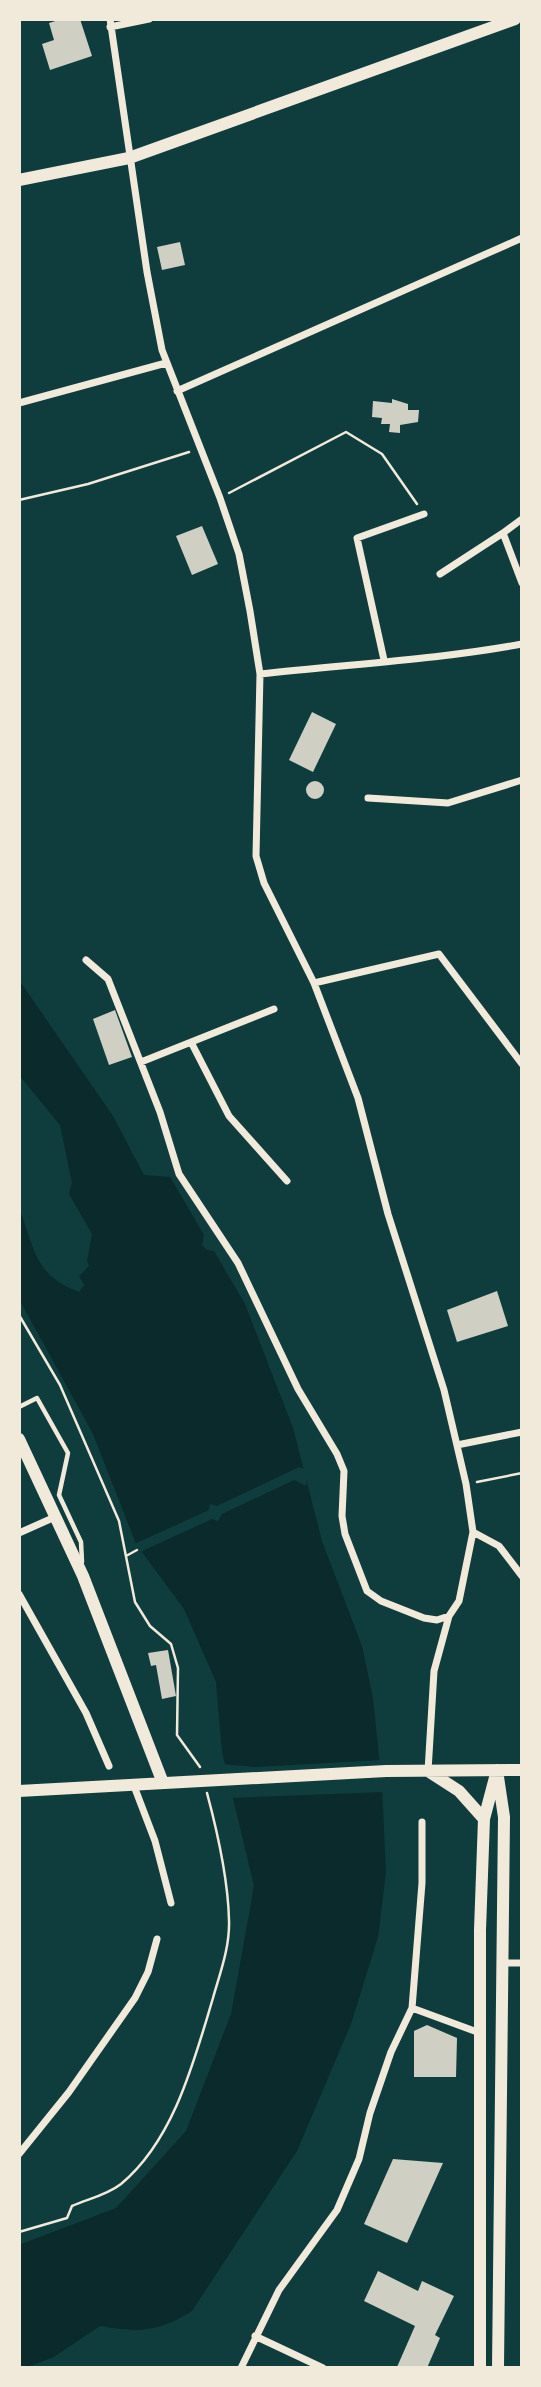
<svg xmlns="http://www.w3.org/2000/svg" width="541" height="2387" font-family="'Sofia Sans Condensed',sans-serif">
<rect width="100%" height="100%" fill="#0f3d3e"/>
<path fill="#0a2a2b" d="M19 980 113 1116 144 1175 170 1177 204 1235 202 1245 207 1250 214 1251 245 1304 293 1428 322 1541 362 1646 373 1698 382 1785 386 1872 378 1937 351 2024 297 2151 192 2311C159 2332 139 2333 100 2326L54 2357 24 2368H19V2245L116 2208 186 2131 231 2014 254 1886 222 1752 216 1682 184 1609 136 1544 93 1434 19 1299V1208C35 1249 34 1275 79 1292L84 1285 79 1276 89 1266 87 1261 92 1234 69 1194 72 1183 60 1125 19 1075Z"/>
<path fill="#0f3d3e" d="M299 1467 307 1470 306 1486 294 1480 222 1514 218 1521 212 1519 138 1553 132 1545 209 1510 210 1504 217 1506Z
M381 1760 384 1792 230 1798 222 1764 255 1767Z"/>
<path fill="#cfcfc3" d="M62 19H80L92 56 50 70 42 44 54 40 49 23Z
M180 242 185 265 162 270 157 247Z
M392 399 408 404V410H419L418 422 400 425V433L389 432 390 424H381L382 418 372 417 373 401 392 403Z
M202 526 218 564 192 575 176 536Z
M312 712 336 724 313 772 289 760Z
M306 790a9 9 0 1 1 18 0a9 9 0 1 1-18 0Z
M115 1010 132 1057 109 1065 93 1019Z
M497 1291 508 1326 457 1342 447 1310Z
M168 1650 176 1696 162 1699 156 1665 151 1666 148 1653Z
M427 2025 457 2038 456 2077H414V2031Z
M393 2159 443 2163 407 2243 364 2224Z
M378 2271 418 2291 422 2281 454 2296 435 2335 440 2338 427 2368 397 2367 415 2326 364 2301Z"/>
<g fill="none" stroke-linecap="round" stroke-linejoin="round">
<path stroke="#f1e9da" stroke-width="2.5" d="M229 493 346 432 382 454 417 504
M19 500 88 484 189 452
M19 1315 60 1385 119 1521 135 1602 150 1626 171 1644 178 1668 177 1735 200 1767
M477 1482 522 1473
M126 1556 137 1550
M19 2232 67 2218 72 2206C88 2199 107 2195 121 2184 174 2140 194 2061 213 1998 220 1973 230 1947 229 1920 228 1878 218 1834 207 1793"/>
<path stroke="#f1e9da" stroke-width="4.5" d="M19 1407 37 1398 68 1453 59 1495 81 1542 82 1562"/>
<path stroke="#f1e9da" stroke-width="7" d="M110 19 147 272 162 350 220 498 239 554 250 611 260 674 256 856 264 883 314 983 358 1098 388 1214 444 1390 466 1484 473 1532 459 1601 449 1616 434 1671 428 1771
M110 27 149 19
M177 391 522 238
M19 403 166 363
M503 533 522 519
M440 574 503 533 522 583
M384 660 357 538 424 514
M260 674C348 664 436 660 522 644
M368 798 448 803 522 780
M86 960 108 979 160 1112 179 1174 238 1263 298 1389 337 1454 344 1471 342 1516 345 1534 367 1591 381 1601 424 1618 437 1620 449 1616
M314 983 439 954 522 1064
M191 1042 229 1116 287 1181
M141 1062 274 1009
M457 1445 522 1432
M473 1532 499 1546 522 1576
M19 1533 55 1517
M19 1594 86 1713 109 1766
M134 1786 155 1841 171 1903
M501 1963H522
M412 2008 480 2033
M19 2154 69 2092 135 1998 148 1972 157 1939
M255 2336 323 2368
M241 2368 279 2290 337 2210 359 2159 370 2113 391 2052 412 2008 422 1883V1822"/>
<path stroke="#f1e9da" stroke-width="12" d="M19 180 129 158 515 19
M19 1439 83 1576 163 1783
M428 1771 459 1791 484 1819
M19 1791 386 1771 522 1770
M480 2368V1930L484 1819 497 1770
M498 2368 504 1817 498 1777"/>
</g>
<rect width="541" height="2387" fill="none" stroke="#f1e9da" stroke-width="42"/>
</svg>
